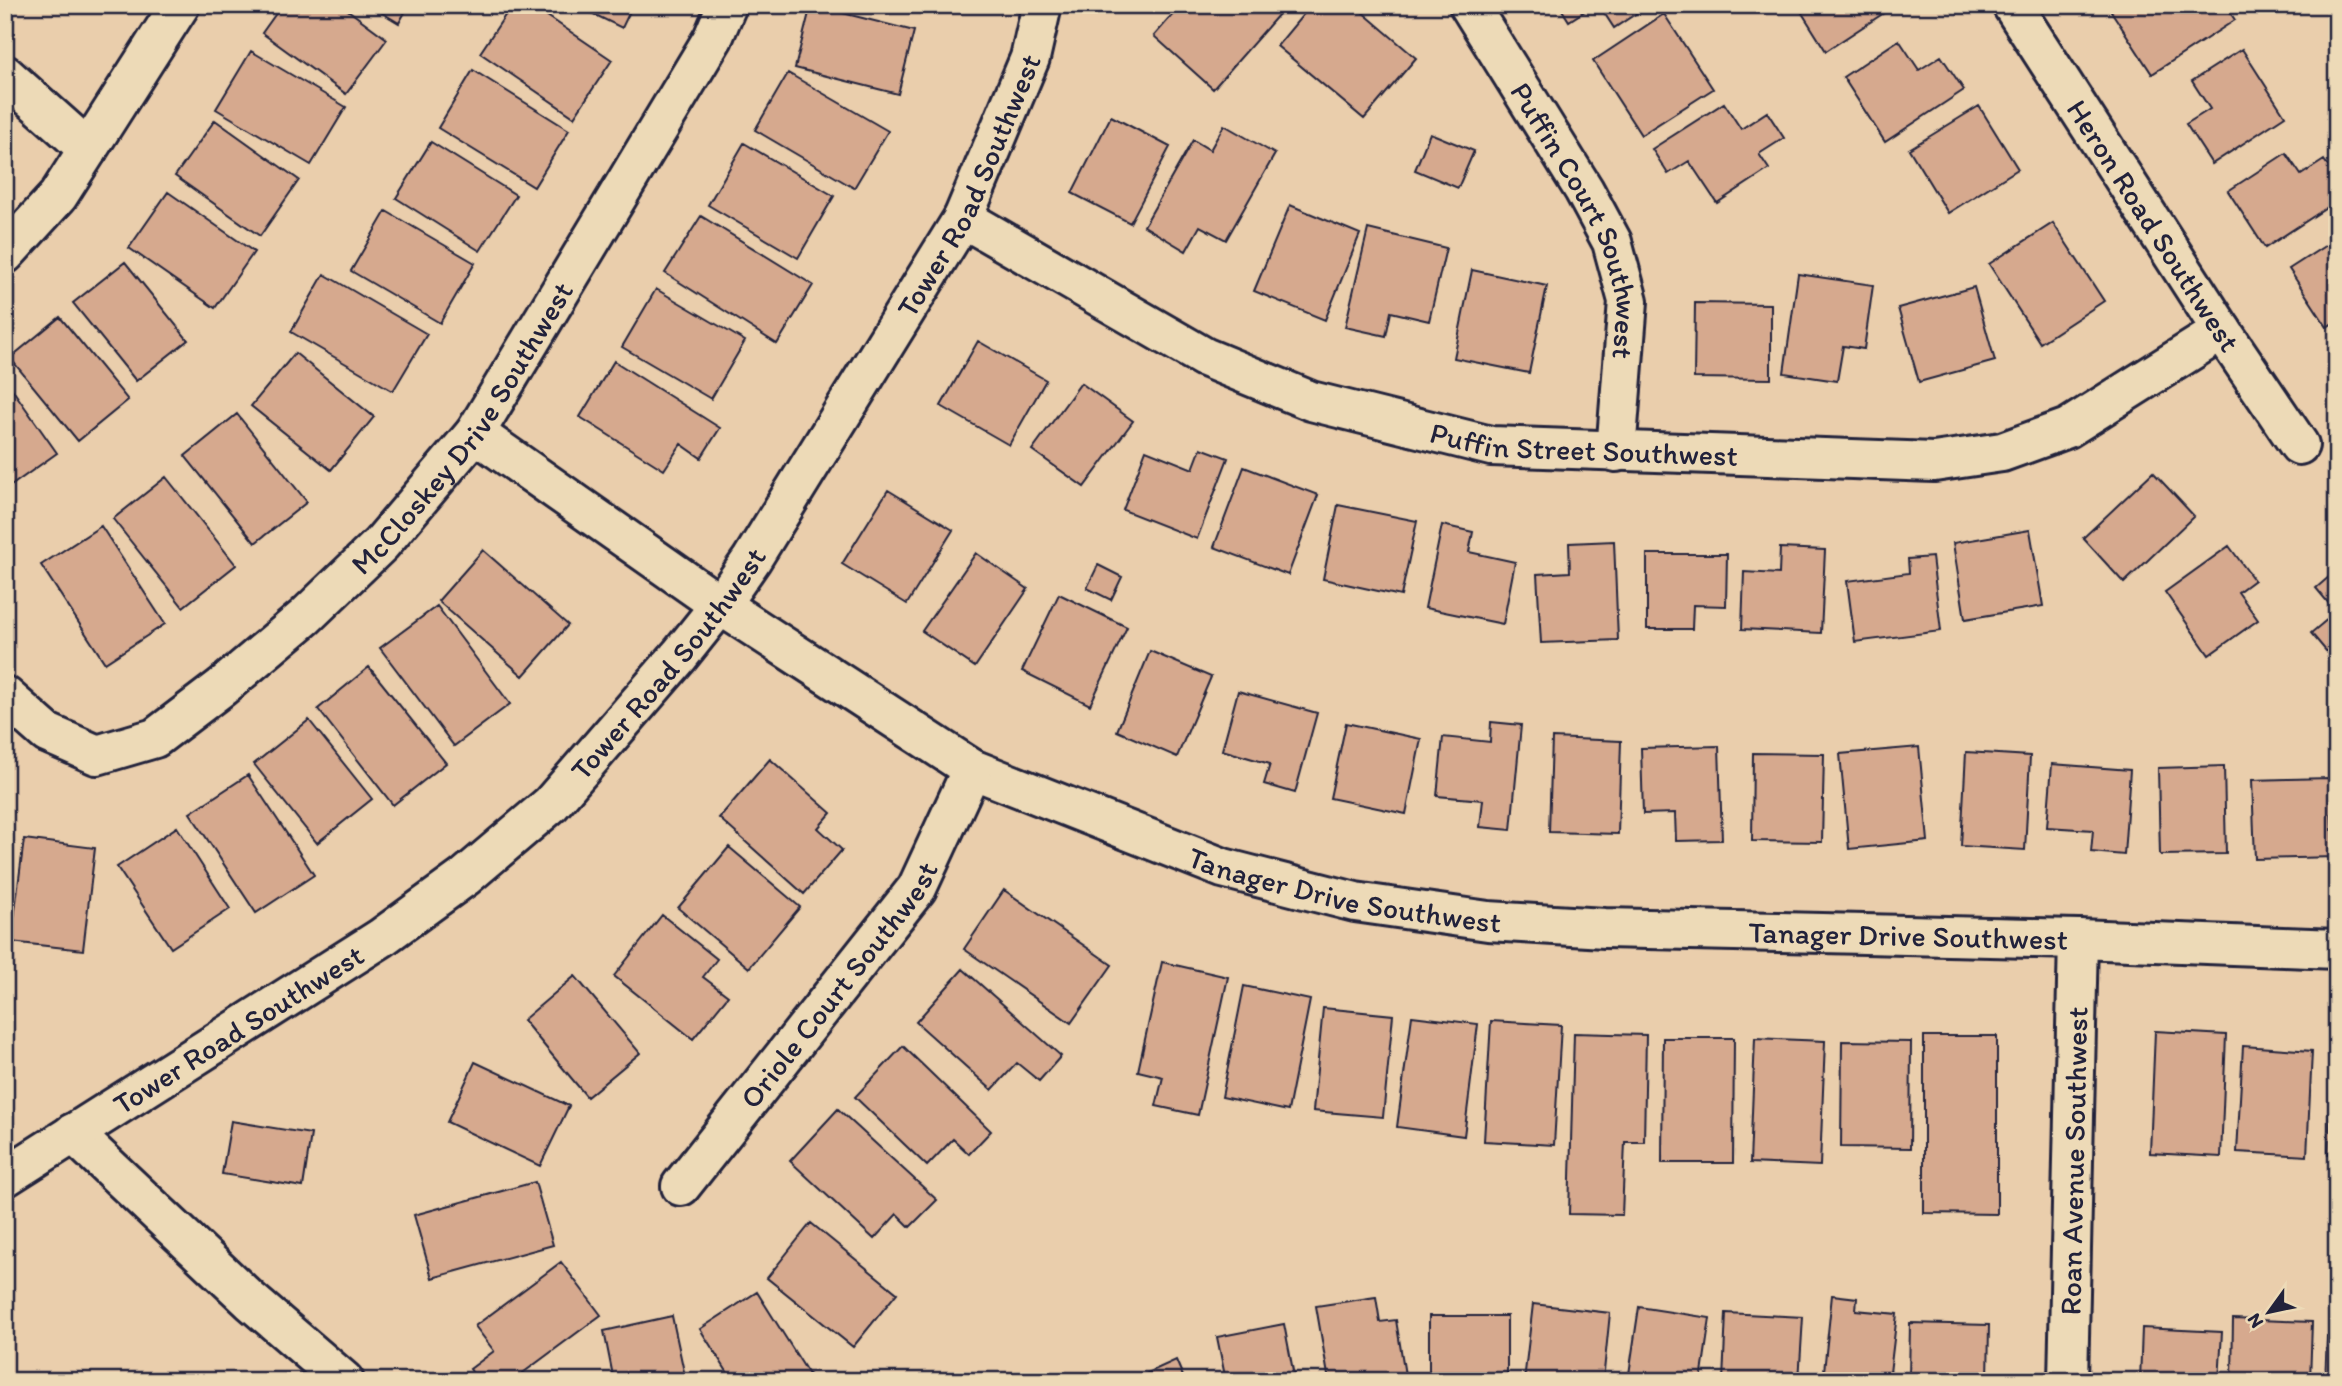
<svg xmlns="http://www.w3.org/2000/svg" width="2342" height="1386" font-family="Itim,sans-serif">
<rect width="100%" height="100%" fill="#eaceac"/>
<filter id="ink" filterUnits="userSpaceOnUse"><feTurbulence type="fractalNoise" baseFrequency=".0143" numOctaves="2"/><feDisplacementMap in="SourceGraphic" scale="14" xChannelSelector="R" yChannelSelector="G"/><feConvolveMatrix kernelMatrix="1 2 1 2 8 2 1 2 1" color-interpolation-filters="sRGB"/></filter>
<g filter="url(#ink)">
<path fill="#d6a98e" stroke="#22223b" stroke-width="2" d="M282 5H341L387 39 346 94 262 33Z
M369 5H409L399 23Z
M512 5H531L612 60 574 117 480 53Z
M575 5H633L622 28Z
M811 5 914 31 898 94 795 68Z
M1181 5H1287L1213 89 1154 36Z
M1311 5H1354L1416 58 1364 119 1277 46Z
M1559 5H1594L1569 21Z
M1599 5H1649L1614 28Z
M1797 5H1896L1826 51Z
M2119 5H2225L2235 20 2152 74 2111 11Z
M1664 14 1713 89 1641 135 1593 61Z
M1899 40 1919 70 1941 56 1964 90 1885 142 1843 77Z
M2242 49 2285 116 2212 164 2186 124 2210 109 2192 81Z
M251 51 346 107 311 165 216 109Z
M473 70 569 130 534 187 438 128Z
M788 73 888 131 854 188 755 130Z
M1724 103 1741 129 1767 112 1784 138 1759 154 1769 169 1717 203 1689 161 1668 174 1652 149Z
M1979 106 2018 169 1948 213 1909 149Z
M1111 116 1170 147 1130 223 1072 193Z
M215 120 299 180 260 236 175 176Z
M1224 125 1275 154 1226 240 1200 226 1186 251 1144 226 1193 140 1210 150Z
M1430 133 1474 151 1458 188 1415 170Z
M431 142 516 195 480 251 396 198Z
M744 143 834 196 798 258 708 205Z
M2286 153 2301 175 2324 160 2337 179V201L2265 248 2228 191Z
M168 192 254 252 215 308 129 248Z
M1290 205 1360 234 1325 320 1254 291Z
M386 211 475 263 440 323 351 271Z
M701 216 813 285 777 344 665 273Z
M2053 223 2104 301 2040 343 1989 264Z
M1368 229 1446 248 1429 321 1391 312 1386 336 1345 327Z
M2337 238V320L2327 327 2289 269Z
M125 262 188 340 136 381 73 303Z
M1472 270 1547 286 1529 373 1454 358Z
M324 274 427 334 393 391 291 332Z
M1798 274 1873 285 1864 349 1843 346 1837 381 1784 373Z
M1974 287 1995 361 1919 382 1898 308Z
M656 289 745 341 711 399 622 347Z
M1695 303 1771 304V379L1694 378Z
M60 317 128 400 78 441 10 358Z
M978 341 1046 380 1009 445 941 406Z
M295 353 374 417 331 470 251 406Z
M614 361 720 428 701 458 681 444 664 470 580 417Z
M5 379 57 453 5 490Z
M1081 383 1133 421 1084 487 1032 450Z
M237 414 307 502 255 543 185 456Z
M1201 448 1228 458 1197 539 1123 510 1146 450 1193 469Z
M1244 467 1318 495 1288 575 1214 547Z
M2153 472 2194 516 2124 583 2083 538Z
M166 477 236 565 183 607 113 519Z
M888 490 953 530 907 604 842 564Z
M1338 505 1417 521 1401 596 1323 579Z
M1442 525 1473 532 1469 552 1515 562 1503 624 1425 608Z
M101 526 165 624 105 663 41 565Z
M2030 530 2043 606 1965 619 1953 543Z
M1614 541 1618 640 1541 643 1537 574 1570 572 1569 543Z
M2229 546 2254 580 2238 592 2258 620 2209 655 2165 592Z
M1780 548 1825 550 1821 633 1742 629 1744 572 1779 574Z
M483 550 568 625 523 676 438 601Z
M976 553 1028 589 975 667 922 631Z
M1647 554H1727L1726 606 1693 605 1692 629H1647Z
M1932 557 1941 631 1855 642 1847 581 1909 573 1908 559Z
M1098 565 1122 577 1111 600 1087 588Z
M2337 570V664L2311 633 2336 612 2316 588Z
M1059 594 1127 627 1090 705 1022 671Z
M437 606 510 704 454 746 380 648Z
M1150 651 1211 677 1177 757 1117 731Z
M369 667 446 763 393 805 318 709Z
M1238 691 1317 713 1295 793 1264 784 1270 764 1222 750Z
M309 720 372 799 317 843 254 764Z
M1491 722 1521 725 1511 830 1480 827 1483 800 1437 796 1443 737 1490 742Z
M1346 723 1421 739 1406 814 1330 798Z
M1552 738 1621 741 1618 834 1549 832Z
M1719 746 1722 840 1676 841 1675 813 1643 814 1641 748Z
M1919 747 1928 841 1849 849 1840 754Z
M1966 752 2030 756 2025 850 1961 846Z
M1753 753 1824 754 1822 842 1752 841Z
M770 759 831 813 818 828 842 850 804 894 719 818Z
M2052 764 2130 770 2124 855 2091 852 2093 830 2047 827Z
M2224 766 2226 854 2160 855 2158 768Z
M248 775 314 875 256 913 190 813Z
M2330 778 2333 857 2255 859 2252 780Z
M177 827 230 909 171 948 117 867Z
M24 839 95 848 83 950 11 942Z
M729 847 800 907 749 968 678 908Z
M1004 890 1112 965 1071 1023 964 949Z
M662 915 717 959 703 977 728 996 693 1039 614 976Z
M1162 962 1228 977 1198 1115 1156 1106 1163 1077 1138 1071Z
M963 969 1061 1056 1039 1081 1017 1063 992 1090 916 1022Z
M575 976 640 1053 587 1097 523 1020Z
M1244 986 1310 1000 1288 1111 1222 1097Z
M1323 1008 1393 1015 1383 1117 1313 1111Z
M1412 1016 1478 1024 1464 1136 1397 1127Z
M1491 1021 1561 1025 1554 1145 1484 1141Z
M2155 1031 2226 1035 2221 1157 2150 1153Z
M1574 1033 1646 1035 1644 1142H1625L1622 1215 1569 1214Z
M1924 1036H1997V1214L1924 1213Z
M1663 1038H1734L1733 1163H1662Z
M1755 1038 1825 1041 1820 1166 1750 1163Z
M1842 1041 1911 1042 1910 1148 1841 1147Z
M903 1046 991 1131 969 1154 953 1139 927 1166 855 1097Z
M2243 1046 2312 1051 2307 1156 2237 1152Z
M2332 1051H2337V1155H2328Z
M475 1062 569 1106 540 1166 447 1122Z
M838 1109 937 1200 910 1227 897 1214 874 1239 790 1161Z
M231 1121 311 1134 303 1187 222 1174Z
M535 1182 553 1245 432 1278 414 1215Z
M811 1223 897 1293 853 1347 767 1278Z
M561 1262 601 1315 512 1381H478L470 1369 494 1351 475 1326Z
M757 1292 813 1381H733L700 1329Z
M1832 1295 1857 1298 1856 1310 1897 1314 1889 1381H1823Z
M1376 1297 1380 1322 1396 1320 1406 1381H1329L1316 1306Z
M1533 1304 1610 1313 1603 1381H1524Z
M1639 1307 1710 1318 1701 1381H1628Z
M1726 1313 1803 1317 1799 1381H1723Z
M672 1316 686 1381H614L604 1331Z
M1429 1316H1507V1381H1429Z
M2233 1319 2312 1322 2310 1381H2232Z
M1910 1323 1989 1325 1988 1381H1909Z
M1284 1324 1295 1381H1226L1217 1337Z
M2142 1328 2222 1332 2219 1381H2140Z
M2327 1336 2337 1337V1381H2325Z
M1176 1360 1185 1381H1130Z"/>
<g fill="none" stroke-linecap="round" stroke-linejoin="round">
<g stroke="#22223b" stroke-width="44">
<g id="street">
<path id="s1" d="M1469 5 1584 190 1612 242 1628 301 1616 452"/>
<path id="s2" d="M2012 5 2222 331 2299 445"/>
<path d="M5 75 88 149"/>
<path id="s3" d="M963 218 1204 357 1311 401 1491 446 1934 462 2002 452 2068 428 2222 331"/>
<path d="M5 254 58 196 180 5"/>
<path id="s4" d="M475 433 720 605 972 769 1223 868 1355 902 1488 921 1605 928 2078 939 2337 949"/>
<path id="s5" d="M5 696 47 733 97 755 155 738 222 687 305 617 381 544 475 433 713 38 727 5"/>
<path id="s6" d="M681 1186 917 888 972 769"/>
<path id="s7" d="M2068 1381 2078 939"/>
</g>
</g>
<g stroke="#22223b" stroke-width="44">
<g id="secondary">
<path d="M73 1133 251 1301 344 1381"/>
<path id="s8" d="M5 1177 381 938 465 877 551 804 680 655 720 605 752 559 963 218 1030 58 1042 5"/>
</g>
</g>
<use href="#street" stroke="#eddab7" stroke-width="38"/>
<use href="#secondary" stroke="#eddab7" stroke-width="38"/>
</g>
</g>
<g text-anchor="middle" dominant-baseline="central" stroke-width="6" stroke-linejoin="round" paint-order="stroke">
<g font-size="30" fill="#22223b" stroke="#eddab7">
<text stroke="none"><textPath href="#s8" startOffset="1412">Tower Road Southwest</textPath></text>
<text stroke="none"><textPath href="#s1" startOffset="245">Puffin Court Southwest</textPath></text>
<text stroke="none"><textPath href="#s2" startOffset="262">Heron Road Southwest</textPath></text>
<text stroke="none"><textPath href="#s5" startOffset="611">McCloskey Drive Southwest</textPath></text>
<text stroke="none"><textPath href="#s3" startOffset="672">Puffin Street Southwest</textPath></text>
<text stroke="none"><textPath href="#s8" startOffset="845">Tower Road Southwest</textPath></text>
<text stroke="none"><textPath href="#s4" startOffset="994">Tanager Drive Southwest</textPath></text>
<text stroke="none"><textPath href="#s4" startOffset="1561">Tanager Drive Southwest</textPath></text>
<text stroke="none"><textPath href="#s6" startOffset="256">Oriole Court Southwest</textPath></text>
<text stroke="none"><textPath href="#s8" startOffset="276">Tower Road Southwest</textPath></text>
<text stroke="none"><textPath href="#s7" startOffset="220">Roan Avenue Southwest</textPath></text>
</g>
</g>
<rect width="2342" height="1386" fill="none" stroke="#eddab7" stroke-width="28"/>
<rect x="14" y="14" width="2314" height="1358" fill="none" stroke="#22223b" stroke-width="2.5" filter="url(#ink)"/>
<g transform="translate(2269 1312) rotate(237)" stroke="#eddab7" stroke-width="5" paint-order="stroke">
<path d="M0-5L12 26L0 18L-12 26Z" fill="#22223b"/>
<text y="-10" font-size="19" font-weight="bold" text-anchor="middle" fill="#22223b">N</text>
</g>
</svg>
